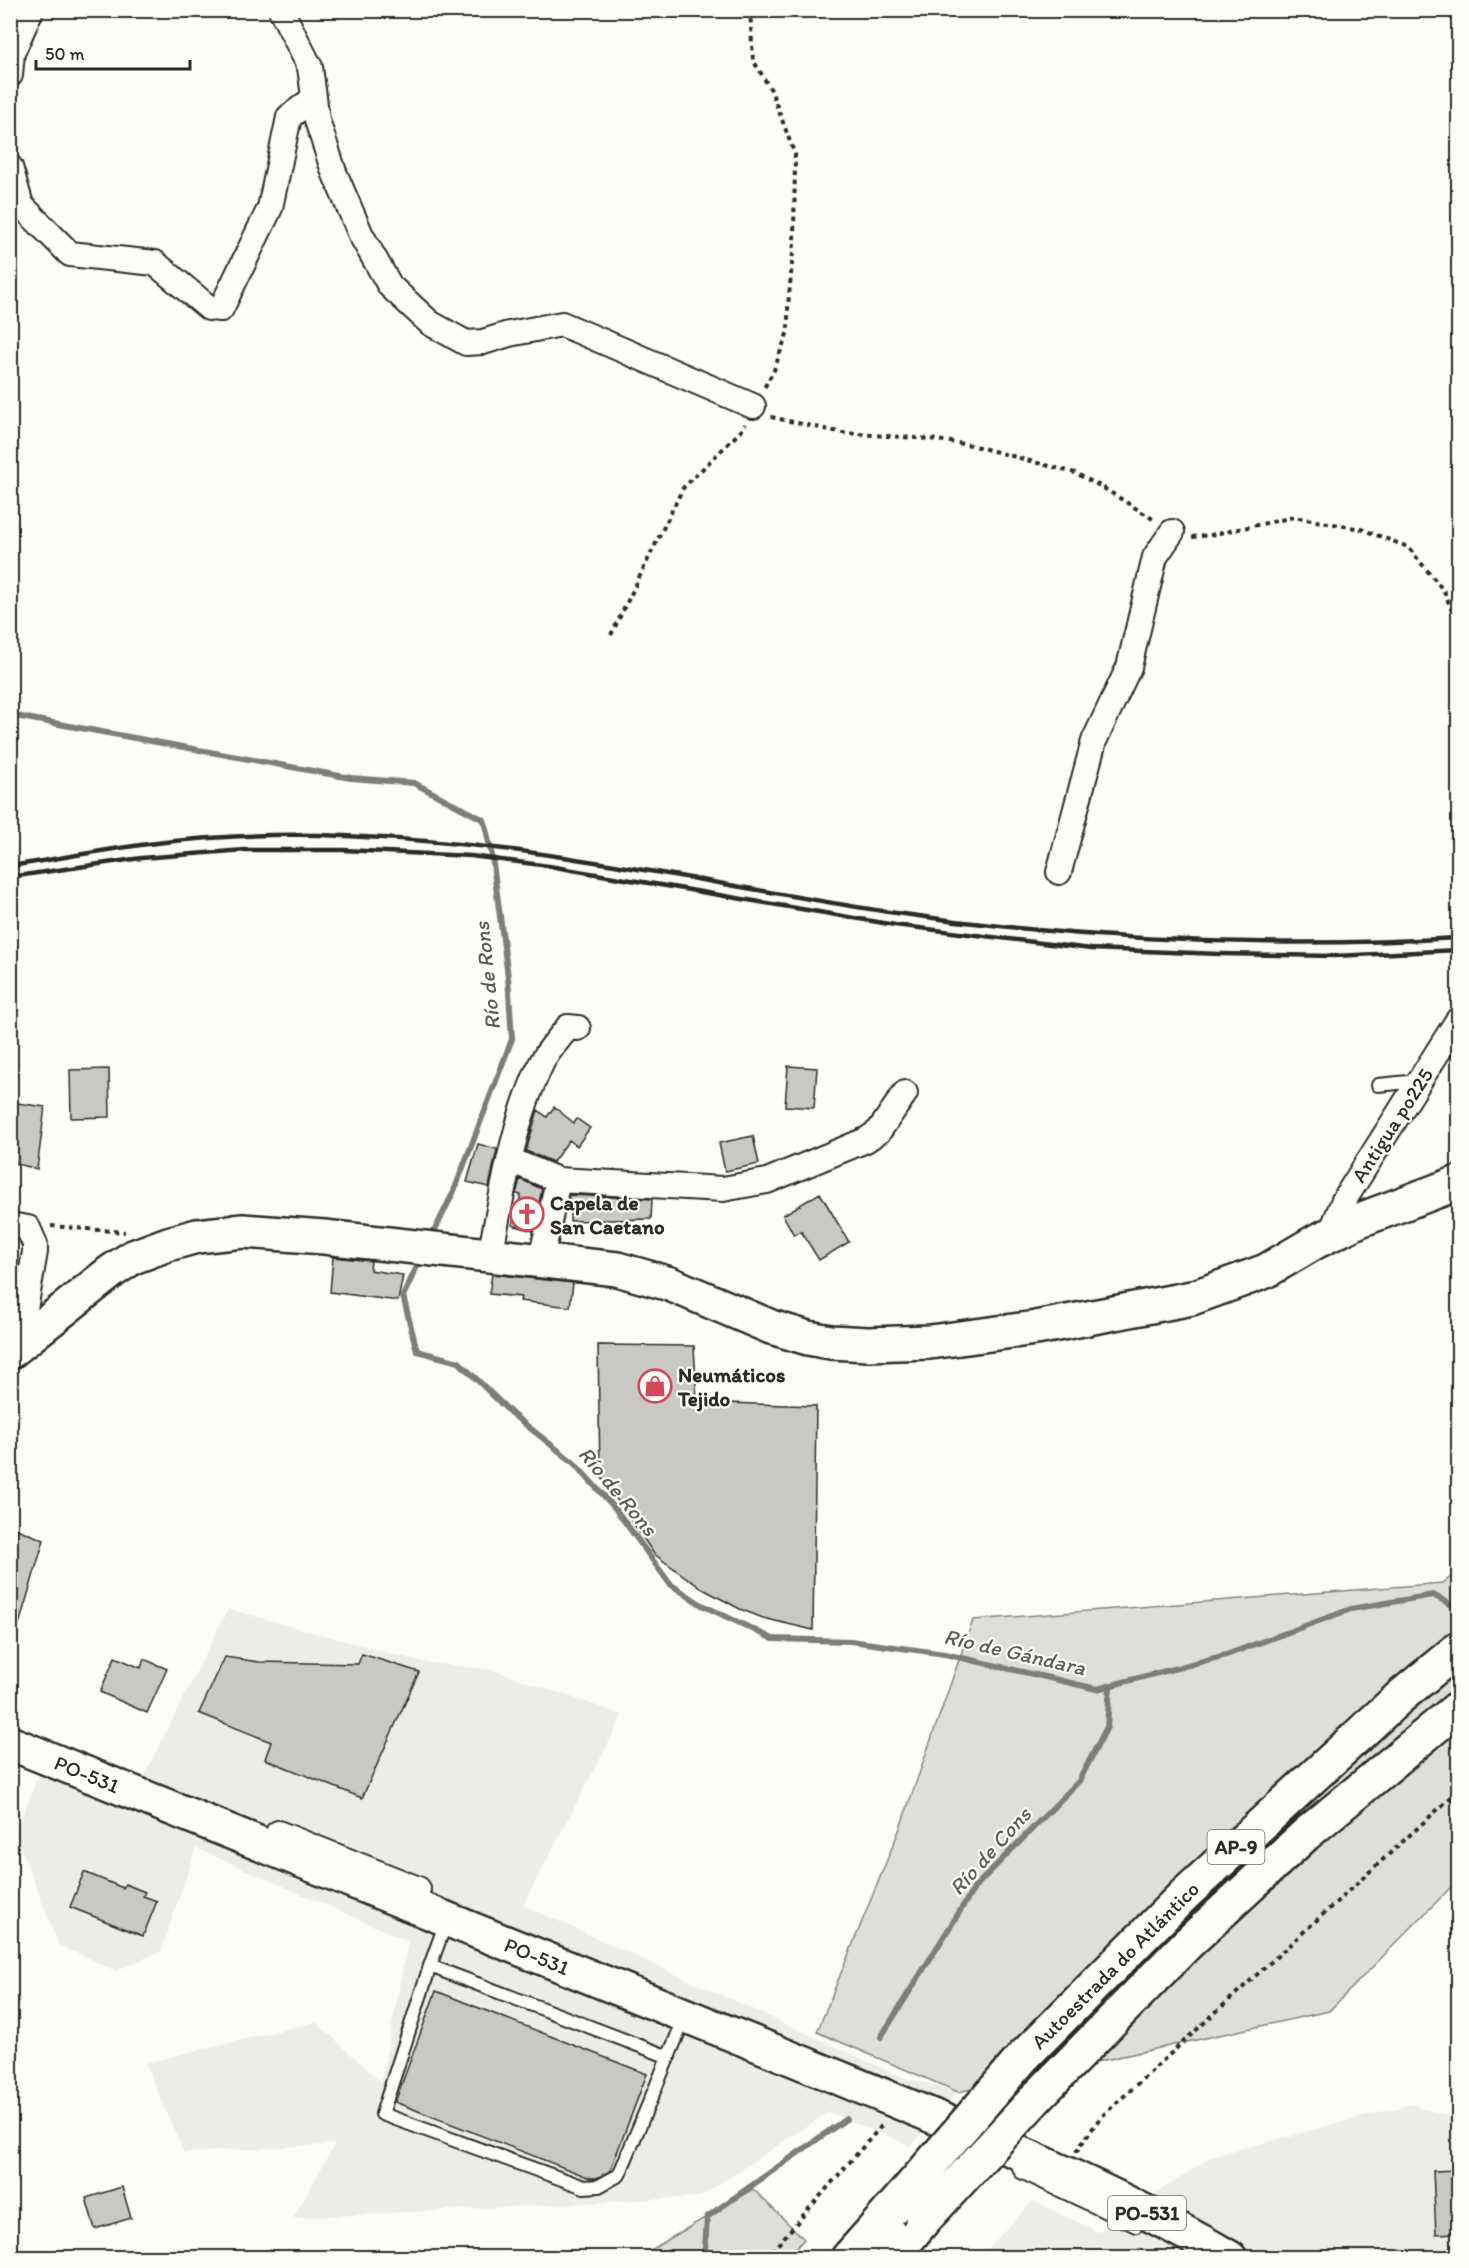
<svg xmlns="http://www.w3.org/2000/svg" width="1469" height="2268" font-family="Itim,sans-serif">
<rect width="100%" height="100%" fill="#fdfcf7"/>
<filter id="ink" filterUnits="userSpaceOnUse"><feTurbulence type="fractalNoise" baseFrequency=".0167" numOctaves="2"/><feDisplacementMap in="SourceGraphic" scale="12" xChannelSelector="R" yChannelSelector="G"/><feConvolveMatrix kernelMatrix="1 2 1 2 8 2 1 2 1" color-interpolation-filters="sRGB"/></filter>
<g filter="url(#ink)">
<path fill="#edece8" d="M228 1609 422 1662 493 1670 623 1715 523 1905 902 2077 958 2092 911 2146 828 2112 700 2197 293 2218 335 2144 184 2153 145 2063 316 2022 381 2082 408 1941 196 1848 161 1951 116 1971 59 1945 15 1833 52 1744 142 1780Z
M1412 2104 1458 2120V2257L979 2258 1033 2201 1098 2232 1213 2156Z"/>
<path fill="#dfdeda" stroke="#858482" stroke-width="1.5" d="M1458 1571V1880L1329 2011 958 2092 817 2032 900 1828 973 1620 1443 1583Z
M753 2189 804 2239 788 2257H639Z"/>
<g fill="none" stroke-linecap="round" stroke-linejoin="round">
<path stroke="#7e7d7b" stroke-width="6" d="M10 715 351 778 414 783 484 820 492 856 508 977 512 1039 454 1191 431 1238
M421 1258 403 1296 417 1351 459 1362 512 1414 573 1462 614 1507 670 1584 702 1605 773 1639 851 1641 945 1654 1097 1689 1226 1655 1351 1609 1433 1595 1458 1608
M881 2037 975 1887 1079 1781 1107 1727 1110 1686
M701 2258 705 2249 707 2217 846 2119"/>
</g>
<path fill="#c9c8c4" stroke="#2b2b2b" stroke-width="1.5" d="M788 1066 817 1068 814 1108 785 1106Z
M109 1069 110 1117 71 1118 70 1070Z
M10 1102 45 1107 37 1169 10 1162Z
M554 1107 574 1123 577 1119 590 1128 577 1146 569 1140 553 1162 526 1151 538 1110 547 1117Z
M753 1136 759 1164 725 1171 719 1143Z
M478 1144 497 1149 489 1187 467 1182Z
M520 1179 542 1189 533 1231 512 1225 521 1195 516 1194Z
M820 1193 849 1242 819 1260 801 1231 794 1235 783 1215Z
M569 1195 652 1199 651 1219 570 1221V1208H567Z
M333 1257 371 1261 370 1270 403 1275 398 1301 330 1292Z
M492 1274 573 1283 570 1307 520 1301 521 1297 489 1294Z
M598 1345 694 1346 697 1402 816 1406 813 1630 763 1618 740 1609 701 1588 654 1554 600 1475Z
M10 1526 44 1540 15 1638H10Z
M362 1654 419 1672 362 1798 265 1759 271 1742 199 1713 225 1657 259 1662 358 1664Z
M115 1657 141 1668 144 1659 167 1669 147 1713 100 1692Z
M84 1872 123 1888 125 1884 145 1892 143 1896 157 1901 143 1936 70 1907Z
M436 1991 647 2074 610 2171 597 2178H590L395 2102Z
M1458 2170V2233L1436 2234 1433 2171Z
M122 2187 131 2218 95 2229 86 2198Z"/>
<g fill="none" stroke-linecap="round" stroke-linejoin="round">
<g stroke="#2b2b2b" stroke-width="16">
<path id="lane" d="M1378 1085 1418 1081
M442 1933 430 1966 669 2057
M430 1966 382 2114 584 2187 599 2186 619 2175 680 2029
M1015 2159 1021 2172 1136 2226"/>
</g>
<g stroke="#2b2b2b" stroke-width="28">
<path id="street" d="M281 10 310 67 317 120 334 172 361 235 390 286 430 323 466 343 483 342 509 334 562 324 753 406
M10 75 12 53 31 10
M10 167 21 205 70 254 155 263 209 308 221 309 270 208 289 117 314 98
M1059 872 1094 741 1129 667 1155 557 1172 532
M510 1160 558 1180 723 1189 767 1181 866 1140 879 1131 905 1093
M10 1225 28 1228 35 1244V1252L24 1315 25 1340
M1331 1233 1344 1200 1458 1020
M490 1256C503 1191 512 1125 541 1064 547 1051 559 1039 568 1027L578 1028
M541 1260 558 1180
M278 1833 418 1889"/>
</g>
<g stroke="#2b2b2b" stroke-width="38">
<path id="secondary" d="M10 1352 112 1271 133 1257 168 1244 197 1236 243 1231 324 1237 617 1269 670 1284 771 1327 808 1338 831 1342 868 1344 930 1342 1036 1328 1192 1298 1266 1271 1315 1242 1360 1220 1458 1183"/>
</g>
<g stroke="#2b2b2b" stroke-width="38">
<path id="primary" d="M10 1743C265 1846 521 1947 776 2052 929 2115 1086 2174 1230 2258"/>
</g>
<g stroke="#2b2b2b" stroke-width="38">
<path id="highway" d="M1024 2056 1184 1895 1400 1697 1458 1649
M1038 2096 1187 1944 1305 1835 1458 1708
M848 2258 889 2212
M892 2258 922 2222"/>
</g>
<path stroke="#2b2b2b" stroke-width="4" stroke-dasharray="4.5 4.5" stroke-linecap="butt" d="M750 10 753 60 771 90 795 155 794 243 788 306V331L774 370 764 388
M771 417 843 433 930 439 971 445 1075 473 1102 487 1156 521
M1192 537 1211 535 1294 517 1361 529 1408 547 1444 591 1458 626
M611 635 683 488 743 429 745 424
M51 1226 125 1232
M1076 2152 1100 2118 1458 1791
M766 2258 883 2124"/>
<use href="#lane" stroke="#fdfcf7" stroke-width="12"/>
<use href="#street" stroke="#fdfcf7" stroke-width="24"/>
<use href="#secondary" stroke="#fdfcf7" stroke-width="33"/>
<use href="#primary" stroke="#fdfcf7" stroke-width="33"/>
<use href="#highway" stroke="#fdfcf7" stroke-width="33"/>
<path stroke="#2b2b2b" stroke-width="4.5" d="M10 866C56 859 102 850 148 844 213 836 280 833 345 836 414 839 482 845 549 855 663 871 776 895 889 912 1079 940 1267 949 1458 938
M10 877 141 858 245 850H343L471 856 549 866 895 925 1091 949 1220 954 1335 956 1458 950"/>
<g stroke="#2b2b2b" stroke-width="38" stroke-linecap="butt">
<path id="highway-bridge" d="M889 2212 1024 2056
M922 2222 1038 2096"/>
</g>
<use href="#highway-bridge" stroke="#fdfcf7" stroke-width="33"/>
</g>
</g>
<defs>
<g id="church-ring" transform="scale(1.725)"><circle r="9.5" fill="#fdfcf7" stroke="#d1495b" stroke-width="1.5"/><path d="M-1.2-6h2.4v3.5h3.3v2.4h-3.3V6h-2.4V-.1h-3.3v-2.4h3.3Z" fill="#d1495b"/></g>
<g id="shop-ring" transform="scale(1.725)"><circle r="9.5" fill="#fdfcf7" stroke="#d1495b" stroke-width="1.5"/><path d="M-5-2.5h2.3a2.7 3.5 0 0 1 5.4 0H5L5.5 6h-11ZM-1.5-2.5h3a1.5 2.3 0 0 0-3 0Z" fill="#d1495b"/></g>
</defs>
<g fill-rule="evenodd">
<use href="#church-ring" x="527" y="1214"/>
<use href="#shop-ring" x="655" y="1386"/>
</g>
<g text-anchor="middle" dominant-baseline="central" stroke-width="4.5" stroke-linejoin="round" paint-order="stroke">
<g fill="#fdfcf7" stroke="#6a6a68" stroke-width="1.5">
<rect x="1207.5" y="1830" width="57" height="34" rx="4.5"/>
<rect x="1108" y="2196" width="78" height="34" rx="4.5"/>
</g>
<g font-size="20" font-weight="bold" fill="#2b2b2b">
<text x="1236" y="1847">AP-9</text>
<text x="1147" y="2213">PO-531</text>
</g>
<g font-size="21" fill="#2b2b2b" stroke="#fdfcf7">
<text transform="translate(1392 1125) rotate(-57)">Antigua po225</text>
<text transform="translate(87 1774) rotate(22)">PO-531</text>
<text transform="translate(537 1956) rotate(22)">PO-531</text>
<text transform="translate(1115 1965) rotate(-45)">Autoestrada do Atlántico</text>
</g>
<g font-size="21" font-weight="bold" fill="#2b2b2b" stroke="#fdfcf7" text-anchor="start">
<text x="550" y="1202">Capela de<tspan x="550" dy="24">San Caetano</tspan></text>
<text x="678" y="1374">Neumáticos<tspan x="678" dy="24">Tejido</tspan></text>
</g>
<g font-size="22" font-style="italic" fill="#5b5b5a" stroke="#fdfcf7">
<text transform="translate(487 976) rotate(-96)">Río de Rons</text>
<text transform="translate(618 1491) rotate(50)">Río de Rons</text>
<text transform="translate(1015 1652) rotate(13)">Río de Gándara</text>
<text transform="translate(990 1851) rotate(-48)">Río de Cons</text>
</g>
</g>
<rect width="1469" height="2268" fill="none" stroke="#fdfcf7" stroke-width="36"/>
<rect x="18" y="18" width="1433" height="2232" fill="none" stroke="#2b2b2b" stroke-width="2" filter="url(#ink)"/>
<path d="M36 60v9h154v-9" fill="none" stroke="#2b2b2b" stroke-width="3"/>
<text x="45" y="60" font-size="18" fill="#2b2b2b" stroke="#fdfcf7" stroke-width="4.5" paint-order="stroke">50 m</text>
</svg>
